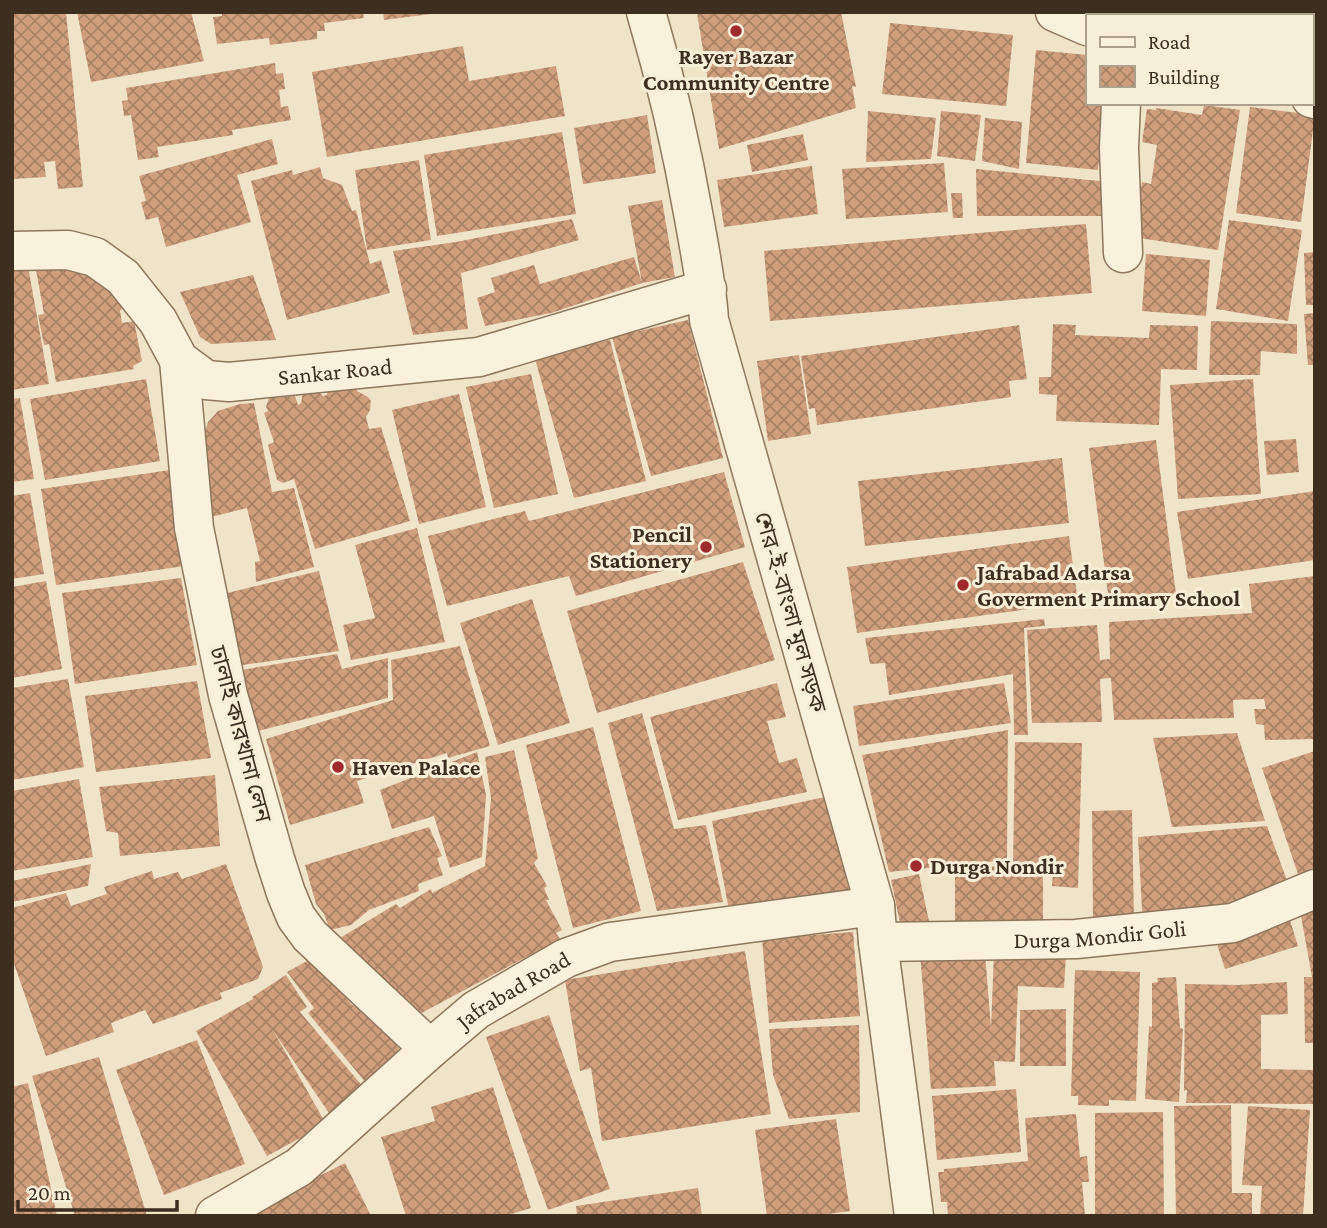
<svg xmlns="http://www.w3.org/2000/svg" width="1327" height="1228" font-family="'Crimson Pro','Noto Sans Bengali',serif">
<defs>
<pattern id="building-cross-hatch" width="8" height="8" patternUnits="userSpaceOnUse" patternTransform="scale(1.75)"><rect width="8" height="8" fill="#cf9f7d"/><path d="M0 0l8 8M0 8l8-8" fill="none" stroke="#a98266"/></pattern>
</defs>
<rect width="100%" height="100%" fill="#f0e4c8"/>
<path fill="url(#building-cross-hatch)" d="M12 12H66L83 187 58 189 55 161 44 162 46 177 12 179Z
M77 12H191L204 61 91 82Z
M222 12H363L364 18 324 23 325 31H317V39L270 45 269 38 217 44 213 17 222 16Z
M383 12H431V14L384 20Z
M841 12 856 87 852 86 856 108 719 149 697 13Z
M1152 12H1264L1263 16H1151Z
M1278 12H1315V62L1311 61V16H1278Z
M890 23 1013 35 1006 106 882 94Z
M463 46 469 81 556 66 565 116 327 157 312 72Z
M1036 50 1087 55V103H1105L1098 170 1026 163Z
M275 63 276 74 283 73 285 89 279 90 281 107 288 106 291 120 232 130 233 135 157 147 159 157 138 160 131 115 124 116 122 101 128 100 126 88Z
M1204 105 1240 110 1218 250 1133 237 1142 182 1151 184 1157 145 1142 142 1147 109 1156 110V108L1202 115Z
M1250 107 1315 115 1301 222 1236 213Z
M868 111 936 118 931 159 866 162Z
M941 111 981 115 975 161 937 156Z
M647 115 656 173 583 184 574 128Z
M985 118 1022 122 1019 169 982 161Z
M562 132 576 214 437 236 424 155Z
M803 134 808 160 752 172 747 145Z
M272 139 278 164 237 175 251 222 166 247 158 217 146 220 141 202 146 201 139 176Z
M419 160 431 240 367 250 355 170Z
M944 163 948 212 846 219 842 169Z
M812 166 818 214 724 227 717 180Z
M320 167 323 178 342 185 352 211 356 210 370 264 381 260 390 293 287 320 251 181 292 170 293 175Z
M976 169 1110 182V216H977Z
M951 193H962L963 218H953Z
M662 200 675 277 642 283 628 206Z
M572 219 579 240 461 273 468 329 413 335 393 251 456 242Z
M1229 220 1302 230 1288 321 1216 309Z
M1086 224 1092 293 770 321 764 251Z
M1315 252V305H1306L1304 253Z
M1146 254 1210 260 1206 316 1142 311Z
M634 257 642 283 551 313 485 326 477 298 495 292 491 278 534 265 540 284Z
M68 265H97L126 303 120 311 122 323 134 321 142 361 133 366 134 369 56 382 49 344 44 345 38 315 44 314 36 270Z
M28 266 49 384 12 390V268Z
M253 275 276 340 211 344 200 337 180 292Z
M1315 313V365H1308L1304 314Z
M688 320 723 458 651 476 612 337Z
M1211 321 1297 324V354L1261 351 1260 375H1209Z
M1053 324 1076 325 1075 335 1149 338 1150 325 1198 326 1197 370 1161 369 1159 425 1056 421 1057 395 1039 394V377H1051Z
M1019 325 1027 379 1009 381 1011 397 817 425 815 408 809 409 801 356Z
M610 340 646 481 574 498 534 355Z
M799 355 811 434 768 441 757 361Z
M531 374 558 494 494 508 466 387Z
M146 379 160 461 45 480 30 399Z
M1253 379 1261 494 1178 499 1170 385Z
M354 384 357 391 368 397 371 401 370 410 366 417 369 429 381 427 410 521 315 549 294 479 283 483 277 480 268 445 274 442 264 413 268 411 266 407 269 398 295 396 298 405 301 403 303 392 317 390 323 396 327 395V389Z
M459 394 486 507 419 524 392 410Z
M20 398 34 479 12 482V399Z
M254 403 272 492 294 488 314 567 256 582 255 562 260 561 247 508 211 517 203 439 208 422 218 411 240 404Z
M1296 439 1299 472 1267 475 1264 441Z
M1156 440 1176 594 1109 601 1089 448Z
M1062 458 1069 523 865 546 858 481Z
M170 470 184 566 56 585 41 489Z
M724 472 745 547 576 596 569 576 447 606 428 536 525 511 529 521Z
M1315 491V560L1188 579 1177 512Z
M30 493 44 574 12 579V496Z
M417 528 445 642 351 660 343 625 375 618 355 545Z
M1069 536 1078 602 857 633 847 567Z
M743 562 775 660 597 713 567 611Z
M319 571 339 651 236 666 223 594Z
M1315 576V739L1265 740 1264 725 1256 724 1254 709H1266L1264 699 1233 700 1234 718 1114 720 1111 678 1100 679 1102 722 1032 723 1027 630 1097 625 1100 660 1110 659 1109 622 1252 613 1249 584Z
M181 578 197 665 75 684 62 593Z
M46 581 62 669 12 678V587Z
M532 599 570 723 498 745 460 623Z
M1044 619 1045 626 1024 628 1028 735H1014L1013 674 889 695 885 663 870 664 865 638Z
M460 646 490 746 448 758 447 753 357 781 364 803 290 825 266 739 393 700 391 660Z
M337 654 342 669 388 658V698L254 732 241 670Z
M68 679 84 767 12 780V688Z
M197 681 211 758 96 772 85 696Z
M777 683 786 717 767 721 779 763 797 758 807 792 678 820 650 717Z
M1004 683 1011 723 859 746 853 706Z
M642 713 674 829 706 825 723 902 657 911 608 723Z
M593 727 641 911 573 928 526 745Z
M1008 730 1007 860 889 872 862 755Z
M1237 733 1265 821 1172 827 1153 738Z
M1015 742 1082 743 1078 888 1052 886 1053 868 1043 867V922L955 921V866L1013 867Z
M514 750 538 858 534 863 547 886 544 888 549 900H546L562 930 556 933 560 939 414 1017 340 938 396 904 400 908 431 889 432 893 485 866 491 798 485 757Z
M1315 751V868L1298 874 1262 768Z
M477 752 486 795 482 857 450 868 434 816 392 829 380 790Z
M215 775 220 846 120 856 118 833 106 831 99 787Z
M79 779 93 857 12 871V791Z
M825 797 851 897 729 910 712 821Z
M1132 810 1134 921H1093L1092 811Z
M1267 826 1288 883 1228 903 1226 910 1143 927 1138 837Z
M429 827 442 856 437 858 443 875 418 884 419 891 369 910 351 925 330 930 324 914 316 904 305 865Z
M91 864 88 886 12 902V881Z
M226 864 263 967 258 979 220 993 222 999 153 1024 145 1010 111 1023 114 1032 46 1056 12 958V908L66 893 71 906 107 894 104 887 152 871 154 879 178 872 182 879Z
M919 874 930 926 902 932 891 880Z
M1315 902V1043H1305L1304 977H1312L1299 905Z
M1288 914 1298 946 1225 969 1215 938Z
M853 932 860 1016 769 1023 762 939Z
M745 951 771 1114 602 1141 591 1068 580 1071 565 980Z
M994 952 1066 955 1064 988 1018 986 1015 1062 994 1061 996 1086 931 1089 920 953H985L991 1028Z
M309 960 333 982 352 1005 372 1012 402 1053 367 1084 308 1013 314 1008 287 972Z
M1075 970 1140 972 1136 1101 1109 1100V1106L1078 1105V1096H1071Z
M286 975 307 1007 300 1012 364 1088 331 1116 274 1032 326 1124 267 1156 196 1031 253 999 252 997Z
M1176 977 1180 1028 1183 1029 1179 1102 1145 1099 1149 1026 1152 1027V983L1158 982 1157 978Z
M1287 982 1288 1014 1261 1015V1069L1315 1070V1104L1186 1103 1187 1090 1184 1091V1085L1185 984 1238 985Z
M1066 1009V1066H1020V1010Z
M549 1015 610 1189 548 1210 486 1037Z
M859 1025 860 1112 789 1119 773 1075 769 1029Z
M197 1040 245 1164 164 1195 116 1070Z
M99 1057 147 1216H75L32 1076Z
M28 1083 57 1216H12V1087Z
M493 1087 531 1208 505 1216H406L381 1137 435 1121 431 1107Z
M1016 1089 1021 1152 937 1160 932 1096Z
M1231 1105 1232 1193H1252V1216H1176L1174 1106Z
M1248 1106 1310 1110 1303 1216H1260L1262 1186 1242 1185Z
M1163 1112 1164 1216H1095V1113Z
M1076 1114 1080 1157 1087 1156 1089 1182H1082L1085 1216H948L947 1202H941L938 1172H944V1169L1028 1161 1025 1118Z
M836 1119 850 1211 814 1216H767L755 1130Z
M345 1163 371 1216H240Z
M698 1188 702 1216H577L576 1206Z"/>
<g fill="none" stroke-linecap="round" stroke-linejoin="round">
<g stroke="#8d765c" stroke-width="41">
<g id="minor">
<path d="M646 12C666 80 682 149 694 218 700 252 707 286 709 320L875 906 878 942 914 1216"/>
<path d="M1055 12 1087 26"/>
<path d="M1311 98 1315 99"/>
<path d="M1121 103 1119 148 1123 253"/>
<path id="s1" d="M12 251 68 250 95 257 123 277 158 321 179 360 206 380 229 382 479 357 707 289"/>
<path d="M179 360 194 528 228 695 275 859 286 893 296 917 310 936 430 1049"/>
<path id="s2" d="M878 942 1076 939 1233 923 1315 889"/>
<path id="s3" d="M215 1216 299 1167 430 1049 476 1010 566 958 610 942 875 906"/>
</g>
</g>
<use href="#minor" stroke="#faf1dc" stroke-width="38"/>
</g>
<g fill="#9e2a2b" stroke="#f7eed8" stroke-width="2.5">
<circle cx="736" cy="31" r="7"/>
<circle cx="706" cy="547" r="7"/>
<circle cx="963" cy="585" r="7"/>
<circle cx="338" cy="767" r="7"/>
<circle cx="916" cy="866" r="7"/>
</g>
<g text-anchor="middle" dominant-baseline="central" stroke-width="6" stroke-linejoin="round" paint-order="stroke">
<g font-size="23" font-weight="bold" fill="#3d2e20" stroke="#f7eed8" text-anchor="start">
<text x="736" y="56" text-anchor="middle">Rayer Bazar<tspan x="736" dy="26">Community Centre</tspan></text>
<text x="692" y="534" text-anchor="end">Pencil<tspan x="692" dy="26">Stationery</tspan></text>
<text x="977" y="572">Jafrabad Adarsa<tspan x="977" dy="26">Goverment Primary School</tspan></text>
<text x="352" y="767">Haven Palace</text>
<text x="930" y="866">Durga Nondir</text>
</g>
<g font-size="23" fill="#3d2e20" stroke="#f7eed8">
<text stroke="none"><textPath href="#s1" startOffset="382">Sankar Road</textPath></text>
<text transform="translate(791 612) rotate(74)">শের-ই-বাংলা মূল সড়ক</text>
<text transform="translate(241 734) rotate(75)">ঢালাই কারখানা লেন</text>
<text stroke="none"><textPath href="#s2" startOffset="222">Durga Mondir Goli</textPath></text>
<text stroke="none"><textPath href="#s3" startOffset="376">Jafrabad Road</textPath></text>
</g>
</g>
<rect width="1327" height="1228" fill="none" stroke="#3d2e20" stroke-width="28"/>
<rect x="1086" y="14" width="228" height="91" fill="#f7eed8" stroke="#ada18e" stroke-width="2"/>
<rect x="1100" y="37" width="35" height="10" fill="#faf1dc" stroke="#ada18e" stroke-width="2"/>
<text x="1148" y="49" font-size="21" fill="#3d2e20">Road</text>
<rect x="1100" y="66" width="35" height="21" fill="url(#building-cross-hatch)" stroke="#ada18e" stroke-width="2"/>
<text x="1148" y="84" font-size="21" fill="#3d2e20">Building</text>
<path d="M18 1200v10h159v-10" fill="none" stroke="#3d2e20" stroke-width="3.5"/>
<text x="28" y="1200" font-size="21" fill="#3d2e20" stroke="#f7eed8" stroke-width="5" paint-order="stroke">20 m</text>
</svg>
